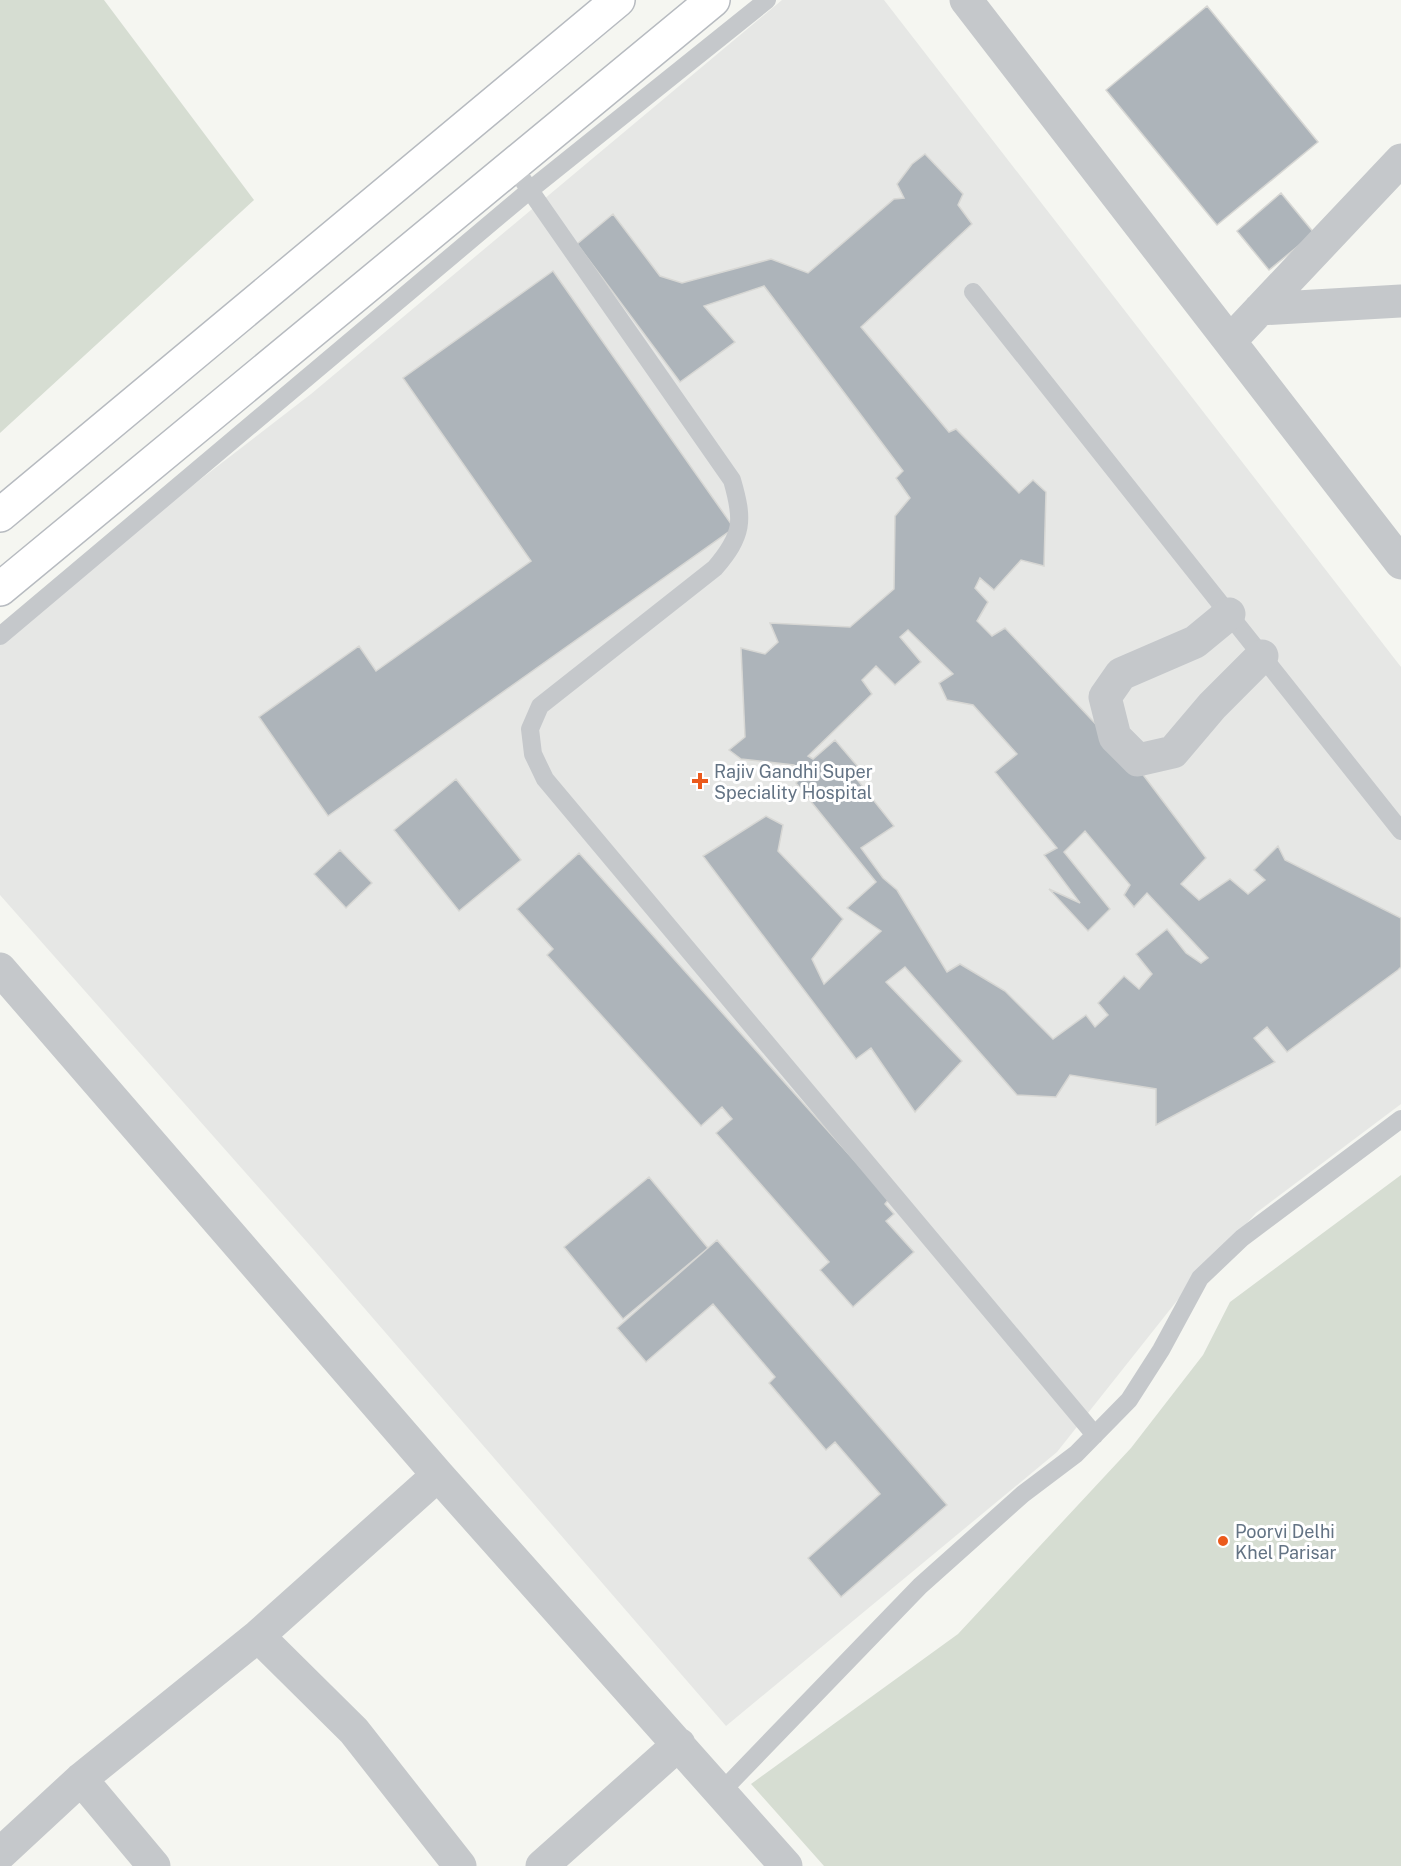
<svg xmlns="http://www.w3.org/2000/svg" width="1401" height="1866" font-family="'Public Sans',sans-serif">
<rect width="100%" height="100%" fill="#f5f6f1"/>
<path fill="#e6e7e5" d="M782 0H884L1401 667V1104L1256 1213 1176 1302 1057 1452 726 1726 314 1250 0 895V634L311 394Z"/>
<path fill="#d6ddd2" d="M0 0H104L254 200 0 433Z
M1401 1175V1866H824L751 1784 958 1634 1131 1448 1203 1355 1230 1302Z"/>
<path fill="#adb4ba" stroke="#d7d7d4" stroke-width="1.5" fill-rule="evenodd" d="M1207 6 1318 142 1217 225 1106 90Z
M925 154 963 194 958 205 972 224 861 327 949 432 956 429 1019 493 1033 480 1046 492 1044 566 1021 560 994 590 980 578 975 588 988 602 977 621 992 636 1005 628 1141 772 1206 858 1181 884 1199 900 1230 879 1248 894 1265 880 1254 870 1278 846 1285 860 1401 918V967L1398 970 1287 1052 1267 1027 1254 1038 1275 1062 1156 1125V1089L1070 1075 1056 1097 1017 1095 905 967 886 982 962 1061 915 1112 871 1048 856 1059 703 856 766 816 783 825 778 851 843 919 812 959 824 984 881 931 847 908 876 882 796 783 804 775 794 765 741 759 729 750 745 737 741 648 765 654 778 642 770 623 850 627 894 589 895 516 910 498 896 478 903 471 764 286 704 306 735 342 680 382 577 244 613 214 660 276 682 283 771 259 808 273 894 199 904 198 897 184 912 164ZM908 630 953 674 939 683 947 700 973 705 1017 754 995 772 1057 848 1044 855 1080 903 1049 889 1088 931 1110 909 1064 852 1085 831 1130 885 1124 895 1134 907 1147 893 1208 958 1201 963 1186 953 1167 929 1136 954 1152 974 1139 989 1124 976 1098 1003 1108 1015 1095 1027 1086 1015 1053 1039 1005 991 960 964 947 972 897 890 883 878 861 848 894 826 855 777 859 768 835 740 813 759 808 756 872 694 862 680 876 666 895 685 921 662 900 637Z
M1281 193 1314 233 1269 270 1237 231Z
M553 271 734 528 328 816 259 717 359 646 376 671 531 561 403 378Z
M456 779 521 860 459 911 394 830Z
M340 850 372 883 346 908 314 874Z
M579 853 889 1199 885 1204 894 1214 886 1221 914 1252 853 1307 820 1270 829 1262 716 1133 732 1119 722 1107 701 1126 547 955 553 949 517 909Z
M649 1177 708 1248 623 1319 564 1247Z
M717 1240 947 1505 841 1597 808 1558 880 1494 835 1442 826 1450 769 1383 775 1377 713 1304 646 1362 617 1328Z"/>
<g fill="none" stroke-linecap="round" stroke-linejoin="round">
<g stroke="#b7bbc0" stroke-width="36">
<path id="secondary" d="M0 515 618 0
M0 589 713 0"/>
</g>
<path stroke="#c5c8cb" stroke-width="18" d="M513 166 732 480C744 521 743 535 715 568L540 706 530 729 533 754 545 779 1095 1435
M973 292 1401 831
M0 636 530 190 767 0
M721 1792 920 1586 1023 1494 1076 1454 1129 1400 1161 1350 1200 1278 1242 1238 1401 1119"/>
<path stroke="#c5c8cb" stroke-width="33" d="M966 0 1401 563
M1260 309 1401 301
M1231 340 1401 160
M1229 614 1195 642 1121 674 1105 697 1115 737 1138 760 1173 752 1212 706 1262 656
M0 969 438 1475 786 1866
M258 1636 354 1731 460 1866
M81 1779 154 1866
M0 1854 81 1779 258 1636 438 1475
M542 1866 679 1744"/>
<use href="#secondary" stroke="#fff" stroke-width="33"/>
</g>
<g fill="#eb5a1c" stroke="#fff" stroke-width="2">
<path d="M697 772h6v6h6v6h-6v6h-6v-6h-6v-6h6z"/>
<circle cx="1223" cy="1541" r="6"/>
</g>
<g text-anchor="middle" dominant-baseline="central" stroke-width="6" stroke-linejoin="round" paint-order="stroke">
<g font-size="18" fill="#637384" stroke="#fff" text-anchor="start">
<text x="714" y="771">Rajiv Gandhi Super<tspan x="714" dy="21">Speciality Hospital</tspan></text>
<text x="1235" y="1531">Poorvi Delhi<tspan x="1235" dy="21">Khel Parisar</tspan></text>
</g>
</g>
</svg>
